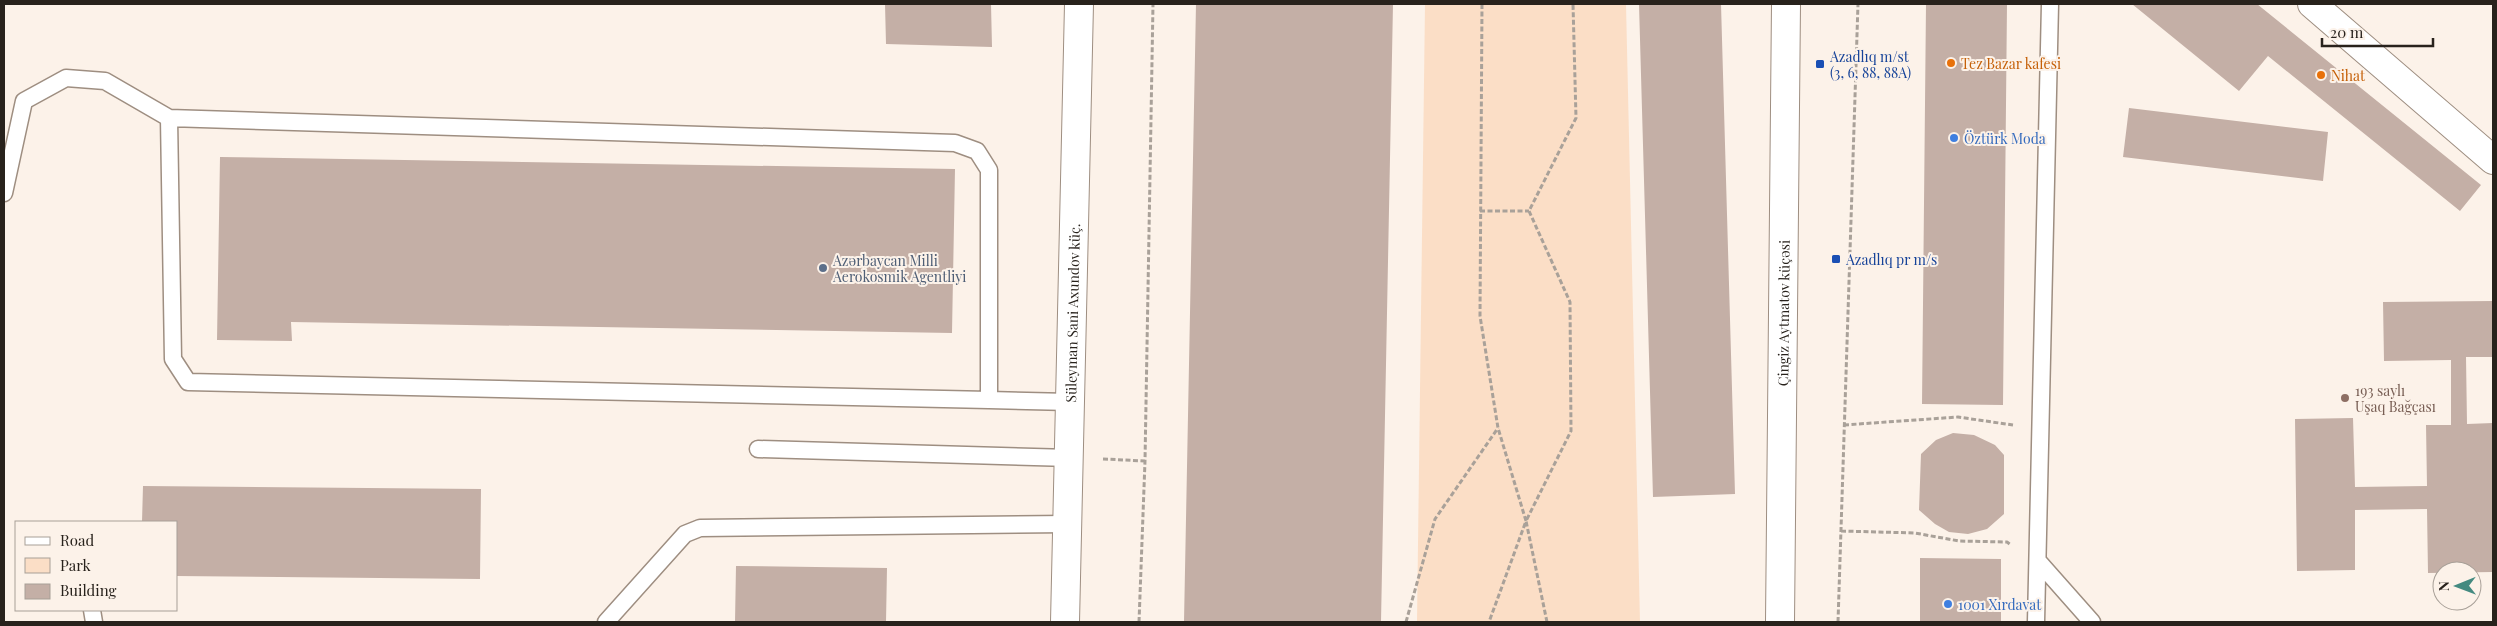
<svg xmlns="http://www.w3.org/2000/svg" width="2497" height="626" font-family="'Playfair Display',serif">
<rect width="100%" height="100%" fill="#fcf2e9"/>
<path fill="#fbdec6" d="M1425 4H1626L1640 622H1417Z"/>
<path fill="#c4afa6" d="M885 4H991L992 47 886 44Z
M1196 4H1393L1381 622H1184Z
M1639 4H1721L1735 494 1653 497Z
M1926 4H2007L2003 405 1922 404Z
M2132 4H2257L2481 185 2460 211 2268 56 2239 91Z
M2129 108 2328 132 2323 181 2123 157Z
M220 157 955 169 952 333 291 322 292 341 217 340Z
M2493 301V357H2466L2467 424 2493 423V572L2428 573 2427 509 2355 510V570L2297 571 2295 419 2353 418 2355 487 2427 486 2426 425H2451V360L2384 361 2383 302Z
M1953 433 1974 435 1995 445 2004 455V514L1987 529 1968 534 1949 532 1935 524 1919 510 1921 454 1936 440Z
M143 486 481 489 480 579 176 576V522H142Z
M1920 558 2001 559V622H1920Z
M736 566 887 568 886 622H735Z"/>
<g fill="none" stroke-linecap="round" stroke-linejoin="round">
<g stroke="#9e8e81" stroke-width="19">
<path id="lane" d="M169 118 173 359 188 382 989 400
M4 193 24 101 66 78 105 81 169 118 955 143 977 151 989 170V400L1070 402
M758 449 1070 458
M2038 561 2092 622
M92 610 94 622
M606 622 685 534 700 528 1068 524
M2036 622 2050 4"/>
</g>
<g stroke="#9e8e81" stroke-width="30">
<path id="street" d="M2312 4 2493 160"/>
</g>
<g stroke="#9e8e81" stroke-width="30">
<g id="secondary">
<path id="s1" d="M1065 622 1079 4"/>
<path id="s2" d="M1780 622 1786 4"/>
</g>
</g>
<path stroke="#a9a199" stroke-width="3" stroke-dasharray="5 2.5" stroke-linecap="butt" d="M1482 4 1480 316 1498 428 1526 521 1489 622
M1480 211H1529
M1844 425 1958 417 2013 425
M1103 459 1145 461
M1841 531 1915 533 1959 541 2007 542 2011 545
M1139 622 1145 461 1153 4
M1406 622 1435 519 1498 428
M1547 622 1526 521 1571 431 1570 302 1529 211 1576 118 1573 4
M1838 622 1858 4"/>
<use href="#lane" stroke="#fff" stroke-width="16"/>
<use href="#street" stroke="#fff" stroke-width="28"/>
<use href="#secondary" stroke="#fff" stroke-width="28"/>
</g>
<g fill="#e8710a" stroke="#fcf2e9" stroke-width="2">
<circle cx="1951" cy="63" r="5"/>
<circle cx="2321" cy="75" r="5"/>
</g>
<g fill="#1a4fb4" stroke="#fcf2e9" stroke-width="2">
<rect x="1815" y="59" width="10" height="10" rx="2.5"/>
<rect x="1831" y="254" width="10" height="10" rx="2.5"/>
</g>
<g fill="#3f7fe0" stroke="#fcf2e9" stroke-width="2">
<circle cx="1954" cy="138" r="5"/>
<circle cx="1948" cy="604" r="5"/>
</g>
<circle fill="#5c6f8a" stroke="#fcf2e9" stroke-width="2" cx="823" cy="268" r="5"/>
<circle fill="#8d6e63" stroke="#fcf2e9" stroke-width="2" cx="2345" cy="398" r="5"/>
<g text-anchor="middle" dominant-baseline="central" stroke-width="4" stroke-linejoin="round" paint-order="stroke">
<g font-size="14" fill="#164399" stroke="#fcf2e9" text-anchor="start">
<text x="1830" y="56">Azadlıq m/st<tspan x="1830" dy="16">(3, 6, 88, 88A)</tspan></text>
<text x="1846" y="259">Azadlıq pr m/s</text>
</g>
<g font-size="14" fill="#c56008" stroke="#fcf2e9" text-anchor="start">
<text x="1961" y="63">Tez Bazar kafesi</text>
<text x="2331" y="75">Nihat</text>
</g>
<g font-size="14" fill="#366cbe" stroke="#fcf2e9" text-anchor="start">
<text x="1964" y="138">Öztürk Moda</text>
<text x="1958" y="604">1001 Xırdavat</text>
</g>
<g font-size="14" fill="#4e5e75" stroke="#fcf2e9" text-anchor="start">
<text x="833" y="260">Azərbaycan Milli<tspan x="833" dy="16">Aerokosmik Agentliyi</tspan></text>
</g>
<g font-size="14" fill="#28221c" stroke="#fcf2e9">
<text stroke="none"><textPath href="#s1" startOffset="309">Süleyman Sani Axundov küç.</textPath></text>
<text stroke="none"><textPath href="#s2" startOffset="309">Çingiz Aytmatov küçəsi</textPath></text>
</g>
<g font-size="14" fill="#785e54" stroke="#fcf2e9" text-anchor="start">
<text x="2355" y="390">193 saylı<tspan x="2355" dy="16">Uşaq Bağçası</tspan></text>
</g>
</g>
<rect width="2497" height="626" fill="none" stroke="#28221c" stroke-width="10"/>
<rect x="15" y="521" width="162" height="90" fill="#fcf2e9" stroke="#a79f97"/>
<rect x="25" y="537" width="25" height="8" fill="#ffffff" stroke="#a79f97"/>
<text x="60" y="546" font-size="15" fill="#28221c">Road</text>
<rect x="25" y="558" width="25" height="15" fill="#fbdec6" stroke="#a79f97"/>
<text x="60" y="571" font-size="15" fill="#28221c">Park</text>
<rect x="25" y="584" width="25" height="15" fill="#c4afa6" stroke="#a79f97"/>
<text x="60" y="596" font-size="15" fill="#28221c">Building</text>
<g transform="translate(2457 586) rotate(269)"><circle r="24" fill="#fcf2e9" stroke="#a79f97"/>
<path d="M0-4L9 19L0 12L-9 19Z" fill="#448a80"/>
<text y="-8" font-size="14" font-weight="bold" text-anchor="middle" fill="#28221c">N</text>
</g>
<path d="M2322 38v8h111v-8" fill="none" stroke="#28221c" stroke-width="2.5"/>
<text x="2330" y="38" font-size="15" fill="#28221c" stroke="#fcf2e9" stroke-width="4" paint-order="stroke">20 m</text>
</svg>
